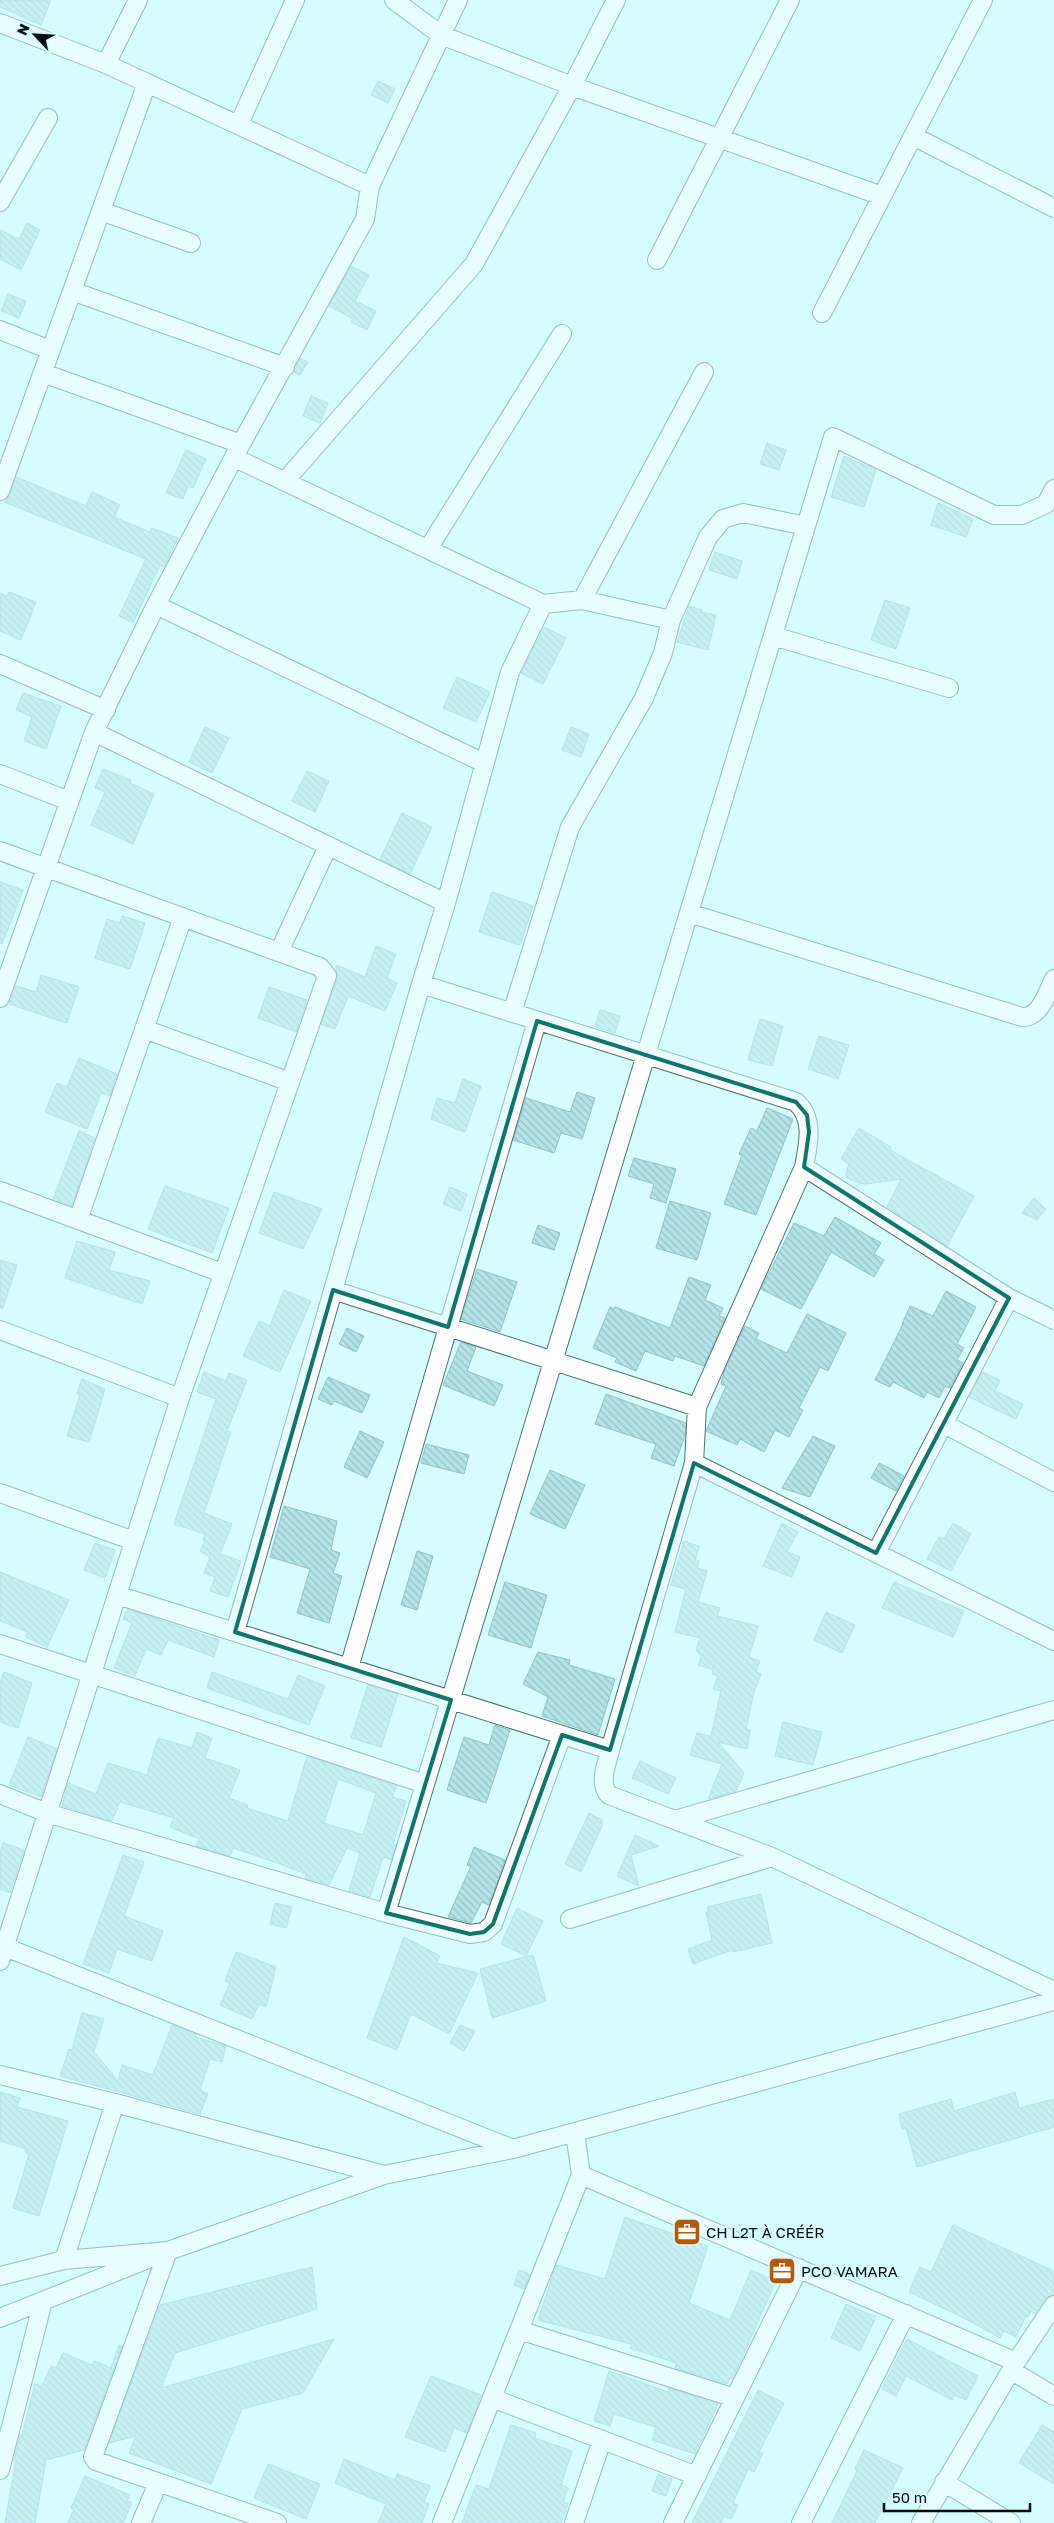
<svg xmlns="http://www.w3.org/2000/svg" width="1054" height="2523" font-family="'Golos Text',sans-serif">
<defs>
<pattern id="building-back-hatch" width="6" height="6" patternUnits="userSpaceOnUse" patternTransform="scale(1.25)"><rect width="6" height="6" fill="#b4e4e7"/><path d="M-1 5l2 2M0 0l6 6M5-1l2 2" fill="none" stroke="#99c2c5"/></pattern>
</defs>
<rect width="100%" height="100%" fill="#d6fcff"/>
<path fill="url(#building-back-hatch)" stroke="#93c1c4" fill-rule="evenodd" d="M0 0H51L41 25 0 7Z
M378 81 395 89 388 103 371 95Z
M27 223 40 230 21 270 0 259V230L19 239Z
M351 266 369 275 355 301 376 311 367 330 351 322 353 319 329 306Z
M8 294 26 301 19 318 1 311Z
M300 358 308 362 300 375 294 372Z
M311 396 328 403 320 423 303 416Z
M767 443 786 450 779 470 760 464Z
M186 450 206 459 193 488 188 486 183 499 166 493Z
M844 456 876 470 864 507 831 497Z
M16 477 86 506 92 492 120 505 114 517 150 532 152 528 178 538 164 567 160 565 133 623 119 616 146 559 4 502 10 495Z
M938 503 973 519 966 537 931 525Z
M715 552 742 561 737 579 709 570Z
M9 592 36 602 21 640 0 631V593L7 596Z
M885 600 910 608 896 649 871 640Z
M689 606 702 610 701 612 716 615 708 650 677 642Z
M544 627 566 638 543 684 521 673Z
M457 677 490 692 476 722 443 708Z
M23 693 61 706 46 749 24 741 32 717 16 710Z
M205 727 229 738 212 773 189 762Z
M571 727 589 734 581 757 562 750Z
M103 769 131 780 130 783 154 794 133 844 91 825 105 792 95 788Z
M307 771 329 781 315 812 292 801Z
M402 813 432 827 410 874 380 859Z
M0 882 23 890 2 944 0 943Z
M492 892 533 906 520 945 479 932Z
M122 916 145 923 130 969 95 958 107 919 120 923Z
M376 946 396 954 387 978 397 983 385 1011 348 996 335 1029 321 1024 337 980 336 965 365 977Z
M41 975 79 987 67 1023 9 1004 16 986 36 992Z
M269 987 307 1000 296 1032 258 1018Z
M600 1010 620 1016 615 1033 595 1027Z
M760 1019 783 1026 772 1066 748 1060Z
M819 1036 849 1045 838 1079 808 1069Z
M79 1058 117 1074 110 1096 101 1093 87 1129 45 1112 57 1083 67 1087Z
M463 1079 481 1086 465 1132 431 1119 437 1098 455 1103Z
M577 1092 595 1098 582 1139 561 1133 554 1153 513 1140 526 1098 570 1112Z
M767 1108 793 1119 756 1215 724 1204 742 1155 739 1154 751 1128 757 1131Z
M859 1128 891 1147 890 1150 974 1196 947 1246 887 1207 901 1179 866 1184 859 1183 847 1178 846 1172 849 1164 841 1159Z
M79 1131 95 1138 72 1206 53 1199Z
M634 1158 676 1169 666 1203 650 1198 654 1184 628 1176Z
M165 1186 229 1208 212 1253 148 1229Z
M450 1187 467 1194 461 1211 443 1204Z
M274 1192 322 1209 303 1249 259 1233Z
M1034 1198 1046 1209 1037 1220 1022 1213Z
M670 1201 711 1213 697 1260 656 1248Z
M835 1217 881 1243 874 1254 884 1260 874 1277 831 1252 801 1309 761 1289 794 1223 824 1236Z
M538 1225 560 1233 554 1250 532 1243Z
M77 1241 115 1252 109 1270 150 1281 142 1304 65 1278Z
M0 1260 17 1265 3 1308H0Z
M477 1269 517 1282 500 1332 461 1319Z
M689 1277 711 1285 705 1300 723 1308 719 1316 725 1318 704 1366 675 1356 673 1361 645 1351 636 1371 615 1362 617 1358 593 1348 610 1307 614 1309 615 1307 670 1328Z
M284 1290 311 1301 280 1372 243 1356 259 1321 270 1326Z
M946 1291 976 1307 957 1344 964 1348 957 1360 963 1363 950 1388 945 1386 939 1398 927 1392 924 1398 893 1382 890 1387 875 1380 903 1324H902L910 1306 933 1316Z
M807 1314 846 1333 828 1371 820 1367 799 1408 803 1410 789 1437 775 1430 764 1452 740 1439 737 1445 706 1431 726 1386 721 1384 724 1372 745 1326 759 1333 756 1339 787 1353Z
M347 1328 364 1336 356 1352 339 1344Z
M461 1342 476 1347 467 1371 503 1385 494 1406 443 1385Z
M204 1372 226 1381 229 1373 247 1380 227 1431 231 1432 204 1513 232 1524 220 1554 241 1561 228 1597 210 1591 215 1577 204 1573 210 1557 200 1551 205 1541 203 1540 205 1534 174 1524 216 1399 197 1392Z
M982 1372 1000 1380 995 1391 1023 1404 1016 1419 969 1397Z
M328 1377 370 1395 362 1413 334 1401 332 1405 318 1399Z
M82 1379 105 1389 89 1442 67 1436 80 1395 77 1394Z
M606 1394 686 1423 685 1436 674 1466 651 1458 656 1444 595 1424Z
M360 1431 384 1442 367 1478 344 1467Z
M813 1436 835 1446 810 1497 782 1488Z
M426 1444 469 1455 464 1474 421 1463Z
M879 1463 904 1476 896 1491 871 1478Z
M550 1470 585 1485 565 1529 530 1514Z
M284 1506 337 1521 331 1550 340 1553 333 1573 342 1576 329 1623 297 1613 310 1569 270 1557Z
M782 1523 798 1532 787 1552 800 1557 792 1577 763 1566Z
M953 1523 971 1534 951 1571 927 1559 939 1537 944 1539Z
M684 1541 699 1546 695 1561H699L697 1568 707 1571 698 1602 720 1608 717 1616 758 1626 749 1657 760 1661 756 1672 761 1674 754 1692 746 1729 750 1730 747 1749 718 1742 744 1773 736 1791 708 1799 722 1764 690 1755 697 1733 711 1736 721 1691 713 1689 718 1676 712 1674 713 1670 698 1665 701 1657 696 1650 700 1638 675 1632 686 1589 671 1585Z
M95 1543 115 1550 105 1578 84 1570Z
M417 1551 433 1556 417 1610 401 1605Z
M0 1572 69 1600 47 1647 26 1637 28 1632 0 1621Z
M505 1582 547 1595 531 1648 488 1635Z
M894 1582 964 1611 953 1637 882 1608Z
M127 1609 219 1640 214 1657 168 1640 161 1655 146 1649 135 1676 114 1668 132 1623 123 1619Z
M826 1612 855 1625 842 1653 814 1640Z
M538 1652 570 1660 569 1665 615 1679 598 1735 542 1716 548 1697 523 1684Z
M4 1672 32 1683 18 1728 0 1722V1683Z
M212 1672 288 1699 298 1675 325 1686 309 1725 207 1688Z
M368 1685 398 1694 381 1747 351 1738Z
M783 1722 822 1732 813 1765 775 1756Z
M495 1725 510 1730 486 1803 447 1790 464 1737 489 1745Z
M197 1732 212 1738 205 1758 240 1770 229 1798 248 1805 247 1808 288 1821 307 1756 397 1786 392 1797 406 1801 393 1844 396 1845 391 1860 383 1857 370 1897 349 1891 360 1853 347 1848 329 1885 305 1878 306 1874 280 1864 233 1848 230 1856 196 1846 199 1839 170 1827 174 1818 120 1802 112 1821 62 1806 68 1783 96 1794 108 1763 147 1775 158 1738 192 1748ZM338 1779 376 1793 363 1835 324 1823Z
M28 1737 57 1749 41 1797 9 1785Z
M640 1761 676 1778 668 1794 632 1778Z
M589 1813 602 1820V1826L581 1872 565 1864Z
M635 1835 659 1846 631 1855 639 1886 617 1876Z
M3 1843 24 1850 10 1893 0 1889V1853Z
M474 1847 505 1860 489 1905 482 1902 471 1923 448 1917 471 1866 467 1865Z
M123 1855 144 1862 124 1916 163 1931 152 1961 117 1949 109 1973 83 1964Z
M761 1894 772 1943 733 1952 732 1950 693 1964 688 1949 712 1940 706 1912H709L707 1907Z
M275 1903 292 1907 286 1928 270 1924Z
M517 1908 543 1921 526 1956 501 1944Z
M404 1937 440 1956 436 1963 478 1973 449 2034 411 2014 397 2050 367 2038Z
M236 1952 276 1967 266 2007 259 2004 252 2019 220 2005 230 1983 225 1981Z
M533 1955 546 2001 492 2018 480 1969Z
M82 2013 104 2019 94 2052 118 2081 122 2065 153 2075 172 2025 196 2034 195 2037 226 2046 222 2062 210 2059 200 2090 208 2094 200 2114 60 2076 69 2049 72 2050Z
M460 2025 475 2031 464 2051 450 2043Z
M0 2092 20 2098 17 2107 68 2121 39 2216 13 2208 29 2154 25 2152 26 2149 0 2141Z
M1015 2092 1019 2108 1054 2099V2127L917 2167 906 2128 902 2129 899 2114 951 2099 954 2111Z
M625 2217 708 2246 689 2303 730 2320 751 2270 776 2281 741 2360 732 2379 730 2378 727 2384 675 2368 677 2363 630 2348 631 2344 538 2320 556 2265 605 2279Z
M953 2225 1054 2271V2294L1045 2299 1035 2314 1031 2311 1028 2317 1026 2316 1016 2337 1004 2331 1000 2338 964 2318 909 2292 920 2267 931 2272Z
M312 2267 317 2309 175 2353 161 2388 334 2339 303 2393 242 2409 211 2484 129 2453 136 2436 109 2443 160 2305Z
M519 2270 530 2274 524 2289 514 2285Z
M846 2304 876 2317 860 2351 831 2338Z
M907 2339 978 2376 966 2400 954 2395 952 2400 906 2376 896 2396 882 2389Z
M119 2345 122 2346 84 2450 46 2460 35 2523H5L16 2460H14L20 2435 22 2436 35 2384 42 2386 51 2366 56 2368 63 2353 92 2365 94 2361 111 2368Z
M609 2371 668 2392 669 2388 718 2404 695 2454 652 2440 656 2427 614 2414 610 2426 594 2421Z
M431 2376 481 2395 467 2433 454 2428 445 2452 405 2437Z
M758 2390 784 2403 759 2452 763 2453 754 2472 748 2469 733 2503 738 2505 731 2519 724 2516 721 2523H692Z
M511 2425 536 2433 535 2438 572 2451 561 2485 568 2488 563 2502 568 2504 561 2523H462L476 2485 489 2489Z
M1042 2425 1054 2432V2484L1019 2463Z
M864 2450 903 2468 875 2523H832L857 2471 855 2469Z
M344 2459 395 2480 397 2474 430 2486 424 2502 429 2504 422 2523H378L386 2504 335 2483Z
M268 2464 320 2484 306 2519 254 2498Z
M658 2474 672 2479 666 2496 652 2491Z
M85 2476 130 2495 127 2501 132 2503 123 2523H68L74 2509 71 2508Z"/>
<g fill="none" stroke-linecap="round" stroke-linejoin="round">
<g stroke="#497578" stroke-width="20">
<path id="minor" d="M394 0 441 35 572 86 882 196
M0 23 106 64 370 186
M106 64 138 0
M239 124 295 0
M913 136 1054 208
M0 202 48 118
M101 211 191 243
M657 260 790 0
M72 291 285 367
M822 313 983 0
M0 330 50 350
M43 373 241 444
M235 458 543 604
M285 481 474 264 572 86 616 0
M0 491 147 83
M428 549 562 334
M582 600 704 372
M156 605 484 763
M773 636 949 688
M0 664 106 710
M94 732 446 903
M0 774 69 801
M0 851 320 967 327 976 180 1398 0 1961
M689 913 1022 1017C1040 1018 1047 993 1054 979
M279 952 328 846
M421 984 796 1102C815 1119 808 1145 804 1167L697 1407 694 1463 610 1750C607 1764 598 1783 609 1795L772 1857 1054 1991
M0 998 94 732 156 605 241 444 365 219 370 186 458 0
M512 1013 570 827 644 698 663 653 671 620 708 537 723 519 743 513 806 526
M144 1029 290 1082
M804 1167 1009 1298 1054 1320
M0 1191 222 1273
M78 1220 183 917
M333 1290 697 1407
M0 1330 180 1398
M944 1424 1054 1482
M694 1463 1054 1641
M0 1493 134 1541
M876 1553 1009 1298
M117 1595 610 1750
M235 1632 421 984 446 903 510 672 543 604 582 600 671 620
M0 1644 425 1784
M349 1668 537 1021
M0 1794 47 1813 386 1913 470 1934 484 1932 493 1924 562 1735
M675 1820 1054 1710
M386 1913 833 437 994 515H1022L1046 504 1054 489
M570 1919 772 1857
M5 1947 513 2149
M0 2075 115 2103 384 2175
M581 2175 1016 2362
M64 2260 115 2103
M0 2276 64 2260 168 2251 93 2457 96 2461 277 2523
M0 2318 168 2251 384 2175 513 2149 1054 2001
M519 2330 735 2398
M1012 2371 1054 2396
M492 2398 697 2476
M0 2470 43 2301
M944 2482 1011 2523
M141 2523 158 2483
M442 2523 581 2175 575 2133
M574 2523 602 2440
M673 2523 799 2268
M801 2523 906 2314
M921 2523 1016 2362 1054 2305"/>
</g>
<use href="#minor" stroke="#fff" stroke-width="18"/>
</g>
<path d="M0 0H1054V2523H0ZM537 1021 796 1102 807 1115 809 1132 804 1167 1009 1298 876 1553 694 1463 610 1750 562 1735 493 1924 484 1932 470 1934 386 1913 451 1700 235 1632 333 1290 448 1327Z" fill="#d6fcff" fill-opacity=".55" fill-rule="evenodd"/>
<path fill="none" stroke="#0f766e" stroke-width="4" stroke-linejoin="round" d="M537 1021 796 1102 807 1115 809 1132 804 1167 1009 1298 876 1553 694 1463 610 1750 562 1735 493 1924 484 1932 470 1934 386 1913 451 1700 235 1632 333 1290 448 1327Z"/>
<defs>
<g id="office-square" transform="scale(1.4375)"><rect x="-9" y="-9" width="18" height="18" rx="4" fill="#b65806" stroke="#d6fcff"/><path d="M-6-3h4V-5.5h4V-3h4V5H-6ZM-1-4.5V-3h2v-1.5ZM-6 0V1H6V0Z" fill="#fff"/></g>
</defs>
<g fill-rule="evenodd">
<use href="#office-square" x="687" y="2232"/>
<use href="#office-square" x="782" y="2271"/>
</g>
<g text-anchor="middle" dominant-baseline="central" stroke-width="4" stroke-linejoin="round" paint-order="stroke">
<g font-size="15" fill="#010e10" stroke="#d6fcff" text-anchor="start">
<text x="706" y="2232">CH L2T À CRÉÉR</text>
<text x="801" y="2271">PCO VAMARA</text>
</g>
</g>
<g transform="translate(35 35) rotate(295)" stroke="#d6fcff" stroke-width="4" paint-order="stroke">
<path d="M0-4L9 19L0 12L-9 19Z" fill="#010e10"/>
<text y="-8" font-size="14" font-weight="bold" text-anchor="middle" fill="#010e10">N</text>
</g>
<path d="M884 2503v8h146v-8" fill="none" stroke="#010e10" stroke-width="2.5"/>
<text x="892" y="2503" font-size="15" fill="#010e10" stroke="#d6fcff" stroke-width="4" paint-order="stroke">50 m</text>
</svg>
